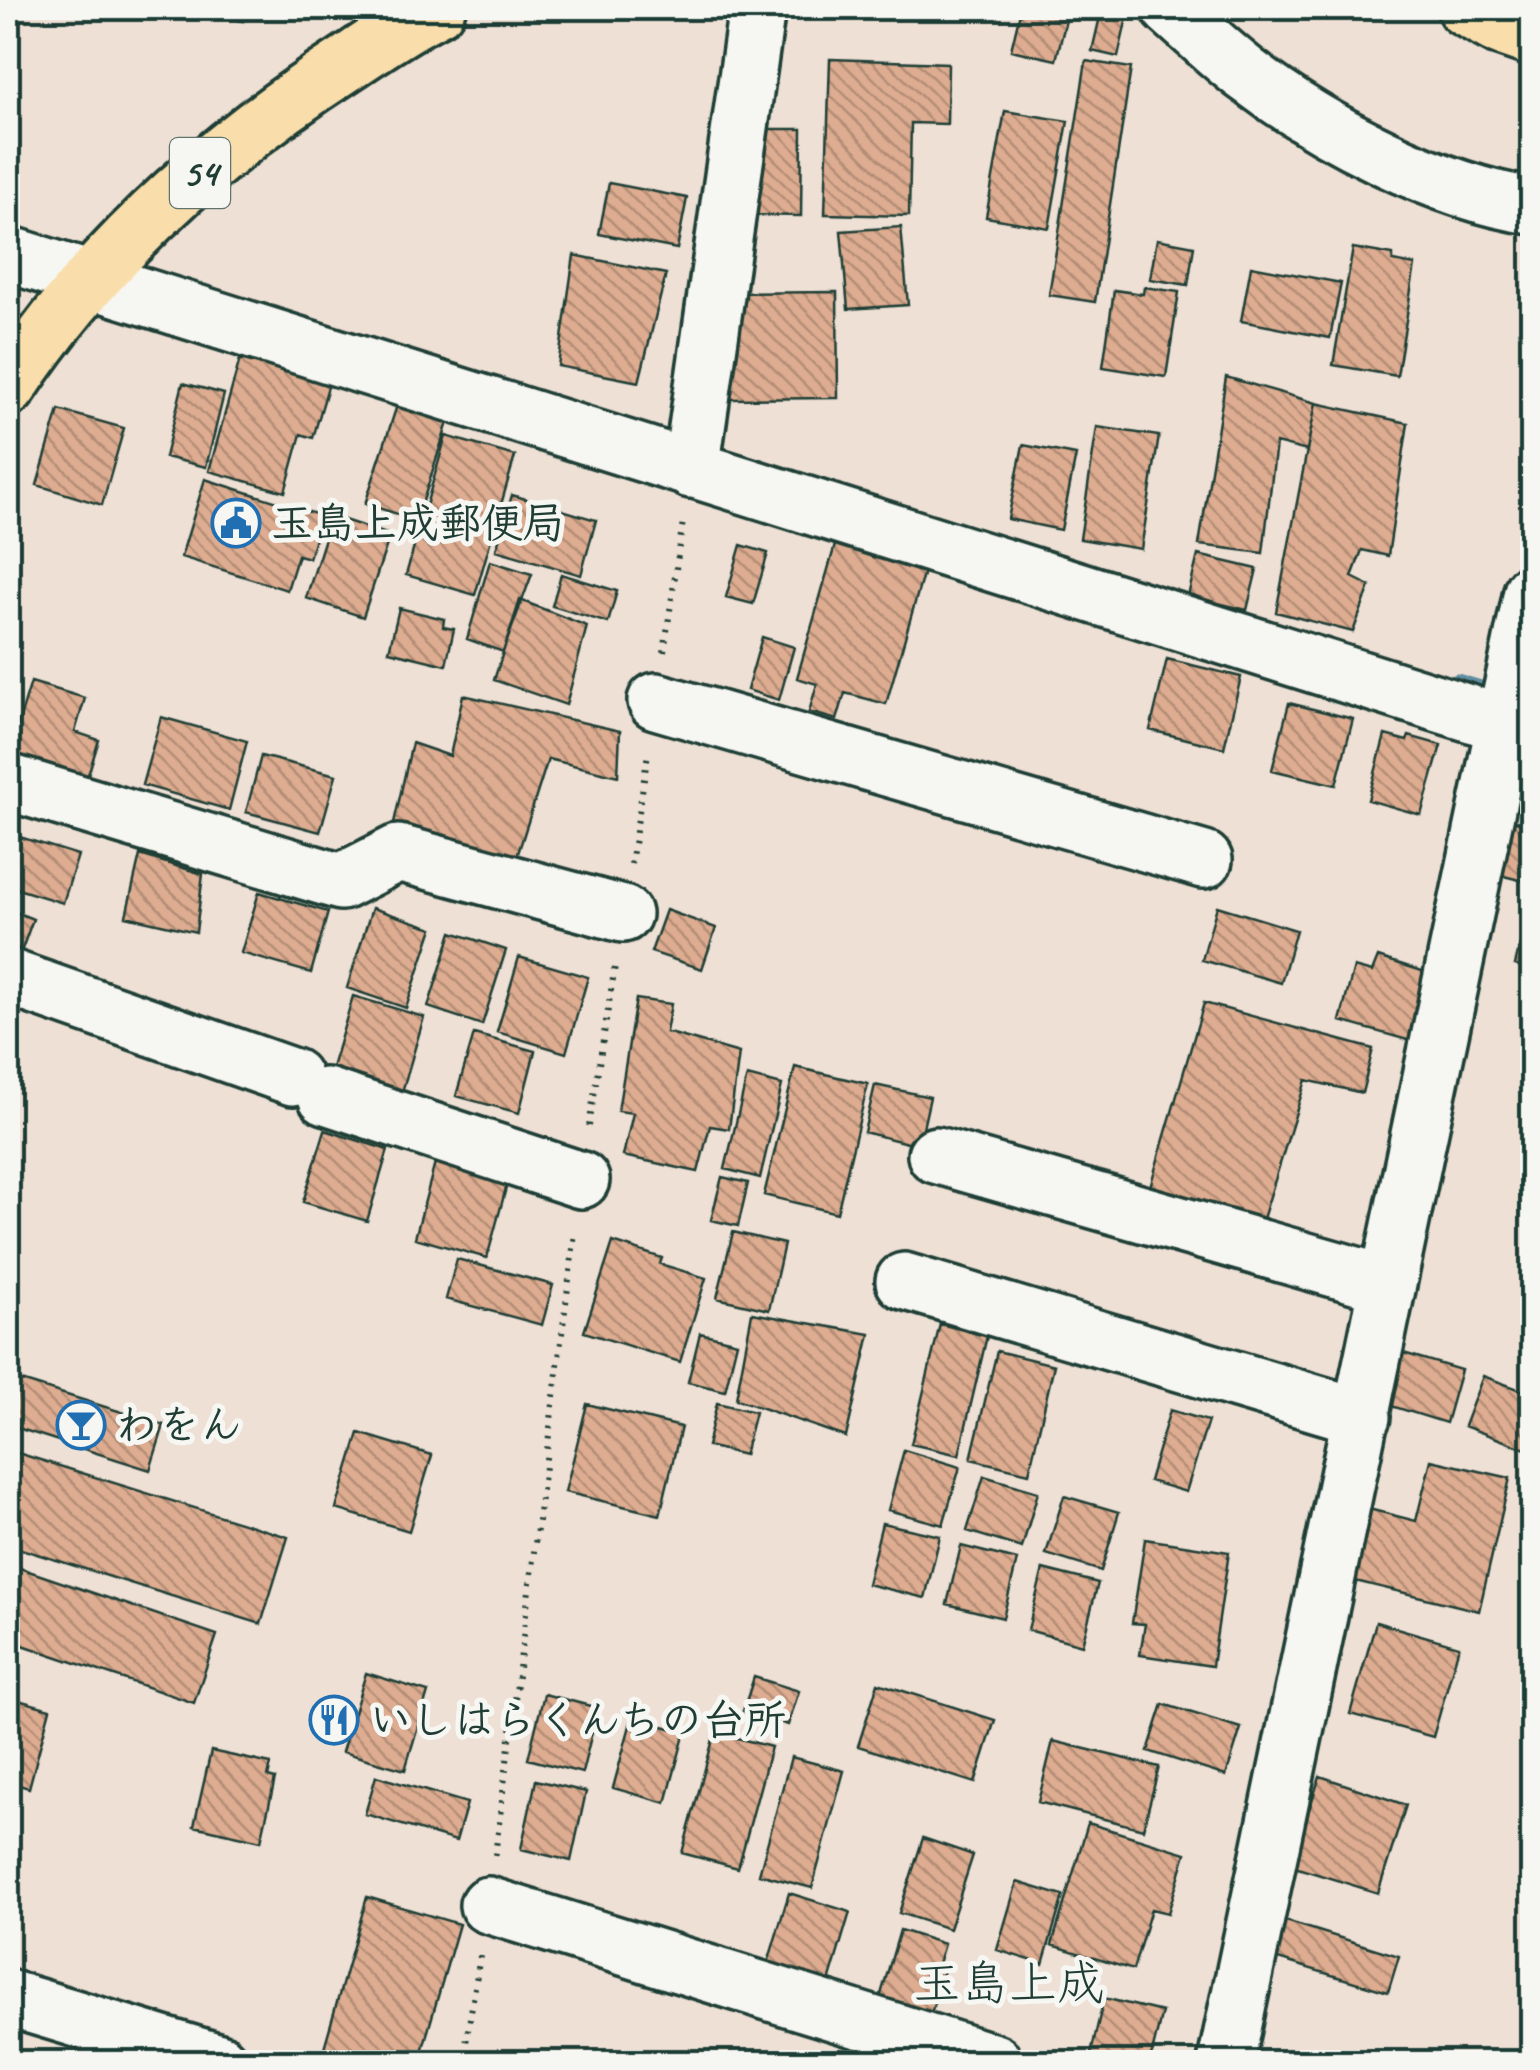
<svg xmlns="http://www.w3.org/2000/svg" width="1540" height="2070" font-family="Caveat,'Klee One',sans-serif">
<defs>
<pattern id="building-back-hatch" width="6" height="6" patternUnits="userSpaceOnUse" patternTransform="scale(2.5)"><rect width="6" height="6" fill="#deac90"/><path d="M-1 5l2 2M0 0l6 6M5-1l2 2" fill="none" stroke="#b38d76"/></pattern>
</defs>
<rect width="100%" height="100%" fill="#efe0d5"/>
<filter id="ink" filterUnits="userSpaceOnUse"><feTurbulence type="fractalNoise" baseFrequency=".01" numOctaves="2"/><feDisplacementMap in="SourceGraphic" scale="20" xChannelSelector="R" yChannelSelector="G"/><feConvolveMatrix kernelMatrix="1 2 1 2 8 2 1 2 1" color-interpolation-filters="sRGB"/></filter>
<g filter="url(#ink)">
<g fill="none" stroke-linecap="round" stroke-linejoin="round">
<path stroke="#608ea1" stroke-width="15" d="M1457 681 1484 689"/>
</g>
<path fill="url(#building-back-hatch)" stroke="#1f3d34" stroke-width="2.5" d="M189 8H245L243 21 188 12Z
M1021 8H1069L1056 60 1011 50Z
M1102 8 1128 13 1118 57 1092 51Z
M830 59 948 63 947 124 911 123 909 216 825 214Z
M1086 61 1131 68 1095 302 1049 295Z
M1005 111 1068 121 1049 228 986 217Z
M752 129H802L801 216 751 215Z
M609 183 687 198 677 249 599 234Z
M901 227 908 305 848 309 841 231Z
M1157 239 1194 246 1188 285 1150 279Z
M1353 248 1393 255V261L1415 265 1397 376 1333 365Z
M574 255 666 274 639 382 558 366Z
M1251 266 1341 283 1330 338 1241 321Z
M1144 287 1179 292 1166 377 1103 367 1114 290 1143 294Z
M837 292 838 398 731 399 730 293Z
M240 359 329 383 313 438 301 434 285 492 209 471Z
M1226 377 1316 403 1307 451 1276 443 1263 553 1199 545Z
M183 383 224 394 206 467 165 457Z
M399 399 450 416 417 520 365 504Z
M1316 403 1408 423 1388 556 1362 550 1352 577 1370 586 1353 632 1276 612Z
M59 410 124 428 102 505 37 485Z
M1097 427 1159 436 1141 549 1080 539Z
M446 436 515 456 475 595 406 575Z
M1023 445 1076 455 1061 530 1008 519Z
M205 479 322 516 309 558 298 555 287 590 181 557Z
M512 495 596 520 581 575 496 550Z
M332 516 390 535 363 617 306 598Z
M839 531 928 557 886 704 845 693 837 720 809 712 817 684 797 678Z
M741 545 768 553 753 604 726 597Z
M1198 555 1257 569 1247 610 1188 596Z
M490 561 532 574 503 652 467 639Z
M561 574 617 591 608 623 552 606Z
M520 600 587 626 566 705 494 680Z
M399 608 444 619 443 627 454 629 446 665 389 651Z
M762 637 794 647 779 700 747 690Z
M1167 659 1241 677 1224 748 1150 730Z
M31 682 85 698 75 732 99 740 87 778 9 754Z
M463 695 620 731 618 776 548 759 514 866 394 823 412 743 450 756Z
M1289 703 1353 719 1336 785 1272 770Z
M161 717 247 741 229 810 142 785Z
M1385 735 1407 741 1409 736 1441 745 1421 815 1368 800Z
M261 756 336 775 320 832 246 812Z
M1503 818 1532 825V862L1528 882 1491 873Z
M10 834 78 855 63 903 8 886Z
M140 855 203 874 196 932 126 916Z
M259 892 328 912 311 973 241 953Z
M1531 900H1532V969L1515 965Z
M1217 906 1296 930 1281 983 1202 960Z
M372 908 433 928 406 1008 347 988Z
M8 909 33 919 18 960 8 956Z
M666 910 716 928 702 969 651 952Z
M452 932 506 950 482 1025 428 1007Z
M519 957 588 977 566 1053 497 1032Z
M1378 957 1435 975 1411 1041 1340 1021 1354 967 1372 972Z
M353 996 424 1017 400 1099 329 1078Z
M636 999 671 1004 666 1032 739 1053 729 1129 710 1126 698 1172 623 1156 633 1113 618 1111Z
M1204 1003 1373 1049 1362 1093 1306 1080 1262 1222 1147 1197Z
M474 1034 535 1051 519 1113 456 1096Z
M795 1067 868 1084 837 1213 764 1195Z
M747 1076 782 1085 760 1178 725 1169Z
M875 1085 930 1097 919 1146 864 1132Z
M325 1130 388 1150 367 1221 303 1202Z
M438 1152 510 1173 487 1258 415 1238Z
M722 1177 748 1183 738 1226 711 1220Z
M733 1232 784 1244 769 1310 717 1298Z
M613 1242 662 1258 660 1264 706 1278 680 1362 584 1332Z
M457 1259 553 1285 542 1325 446 1299Z
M752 1313 870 1334 846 1437 736 1399Z
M940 1324 987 1336 959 1455 911 1444Z
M700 1333 737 1342 725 1391 688 1382Z
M997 1351 1054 1365 1029 1473 971 1459Z
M1400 1352 1461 1370 1446 1423 1385 1404Z
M1483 1376 1532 1394 1531 1451 1464 1426Z
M15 1379 164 1425 150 1470 8 1425V1405Z
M717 1403 755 1412 744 1455 707 1446Z
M587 1404 681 1427 660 1515 565 1492Z
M1170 1410 1208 1421 1186 1492 1149 1481Z
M359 1433 432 1455 409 1531 336 1509Z
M8 1450 288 1537 261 1624 8 1545Z
M904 1450 960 1467 943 1525 888 1510Z
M1431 1460 1510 1478 1479 1611 1339 1577 1357 1506 1416 1521Z
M984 1476 1038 1492 1022 1548 967 1531Z
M1064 1496 1119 1512 1101 1571 1046 1554Z
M882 1523 940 1536 925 1598 867 1584Z
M1145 1539 1229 1552 1212 1666 1140 1655 1145 1624 1132 1623Z
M961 1546 1017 1560 1003 1618 947 1604Z
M8 1564 217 1635 194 1703 8 1640Z
M1043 1569 1098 1583 1082 1645 1028 1630Z
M1376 1622 1459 1646 1433 1737 1350 1714Z
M366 1673 428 1692 405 1770 342 1752Z
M754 1677 799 1691 788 1725 743 1711Z
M878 1683 995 1720 975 1783 858 1746Z
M544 1694 598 1708 582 1773 528 1759Z
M8 1697 50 1709 29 1788 8 1782Z
M1163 1704 1241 1728 1226 1776 1148 1751Z
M632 1718 685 1732 666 1803 613 1788Z
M715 1732 771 1747 738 1868 682 1853Z
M1053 1741 1159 1767 1143 1829 1038 1802Z
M211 1751 271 1764 268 1777 275 1779 261 1841 194 1826Z
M791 1757 844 1771 812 1888 759 1874Z
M376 1776 467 1803 456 1841 365 1814Z
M1320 1776 1406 1805 1378 1893 1291 1866Z
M536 1780 586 1792 571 1861 521 1849Z
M1088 1823 1186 1853 1168 1913 1151 1909 1133 1970 1052 1945Z
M923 1838 973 1855 949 1929 899 1913Z
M1017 1882 1063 1896 1043 1964 997 1950Z
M789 1893 850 1912 829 1982 768 1963Z
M367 1897 459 1924 419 2062H320Z
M1273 1917 1399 1956 1388 1992 1261 1954Z
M900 1930 944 1944 937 1967 944 1970 931 2014 880 1998Z
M1104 1998 1162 2012 1150 2062H1089Z"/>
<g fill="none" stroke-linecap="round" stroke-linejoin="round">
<g stroke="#1f3d34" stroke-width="62">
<path id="street" d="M1170 8C1195 30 1220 54 1246 74 1322 132 1438 192 1532 206
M8 254 1532 733
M691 470 757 8
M656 701 1204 860
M8 782 341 882 398 853 623 914
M8 977 293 1077
M326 1096 581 1180
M936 1155 1387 1284
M904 1281 1362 1417
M488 1905 994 2062
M8 1998 219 2062
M1226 2062 1532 592"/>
</g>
<g stroke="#1f3d34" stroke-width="62">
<path id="primary" d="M8 388C95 257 214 149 346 64 376 44 405 24 437 8"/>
</g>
<g stroke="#1f3d34" stroke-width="62">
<path id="highway" d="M1465 8 1500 27 1532 38"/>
</g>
<path stroke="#1f3d34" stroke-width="6" stroke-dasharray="2.5 8" stroke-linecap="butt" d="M664 652 683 521
M631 864 648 753
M589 1126 615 966
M495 1855 575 1233
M463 2062 480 1956"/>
<use href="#street" stroke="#f6f6f2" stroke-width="55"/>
<use href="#primary" stroke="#f9deab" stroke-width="55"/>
<use href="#highway" stroke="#f9deab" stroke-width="55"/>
</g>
</g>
<defs>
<g id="civic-ring" transform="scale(2.5)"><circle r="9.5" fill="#f6f6f2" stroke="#1f6fb2" stroke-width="1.5"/><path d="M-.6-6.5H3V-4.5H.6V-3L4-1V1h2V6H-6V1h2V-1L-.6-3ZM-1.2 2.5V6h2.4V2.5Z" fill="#1f6fb2"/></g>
<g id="bar-ring" transform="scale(2.5)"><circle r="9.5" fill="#f6f6f2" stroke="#1f6fb2" stroke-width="1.5"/><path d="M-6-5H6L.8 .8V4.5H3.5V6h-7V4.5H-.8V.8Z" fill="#1f6fb2"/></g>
<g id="restaurant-ring" transform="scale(2.5)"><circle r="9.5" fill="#f6f6f2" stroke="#1f6fb2" stroke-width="1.5"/><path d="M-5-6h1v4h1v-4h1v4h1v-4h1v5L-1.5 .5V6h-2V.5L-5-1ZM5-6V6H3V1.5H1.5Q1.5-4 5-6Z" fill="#1f6fb2"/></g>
</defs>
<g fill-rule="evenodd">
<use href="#civic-ring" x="236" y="523"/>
<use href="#bar-ring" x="81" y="1425"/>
<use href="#restaurant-ring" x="334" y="1720"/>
</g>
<g text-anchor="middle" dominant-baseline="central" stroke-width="10" stroke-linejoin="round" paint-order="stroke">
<rect fill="#f6f6f2" stroke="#60746d" stroke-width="2.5" x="170" y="138" width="60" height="70" rx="8"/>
<g font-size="40" font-weight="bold" fill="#1f3d34">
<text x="200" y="173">54</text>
</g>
<g font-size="42" font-weight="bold" fill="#1f3d34" stroke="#f6f6f2" text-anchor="start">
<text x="271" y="523">玉島上成郵便局</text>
<text x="116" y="1425">わをん</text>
<text x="369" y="1720">いしはらくんちの台所</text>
</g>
<g font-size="48" fill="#1f3d34" stroke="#f6f6f2">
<text x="1009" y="1983">玉島上成</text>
</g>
</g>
<rect width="1540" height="2070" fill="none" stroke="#f6f6f2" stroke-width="40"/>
<rect x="20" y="20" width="1500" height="2030" fill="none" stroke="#1f3d34" stroke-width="4" filter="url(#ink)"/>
</svg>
